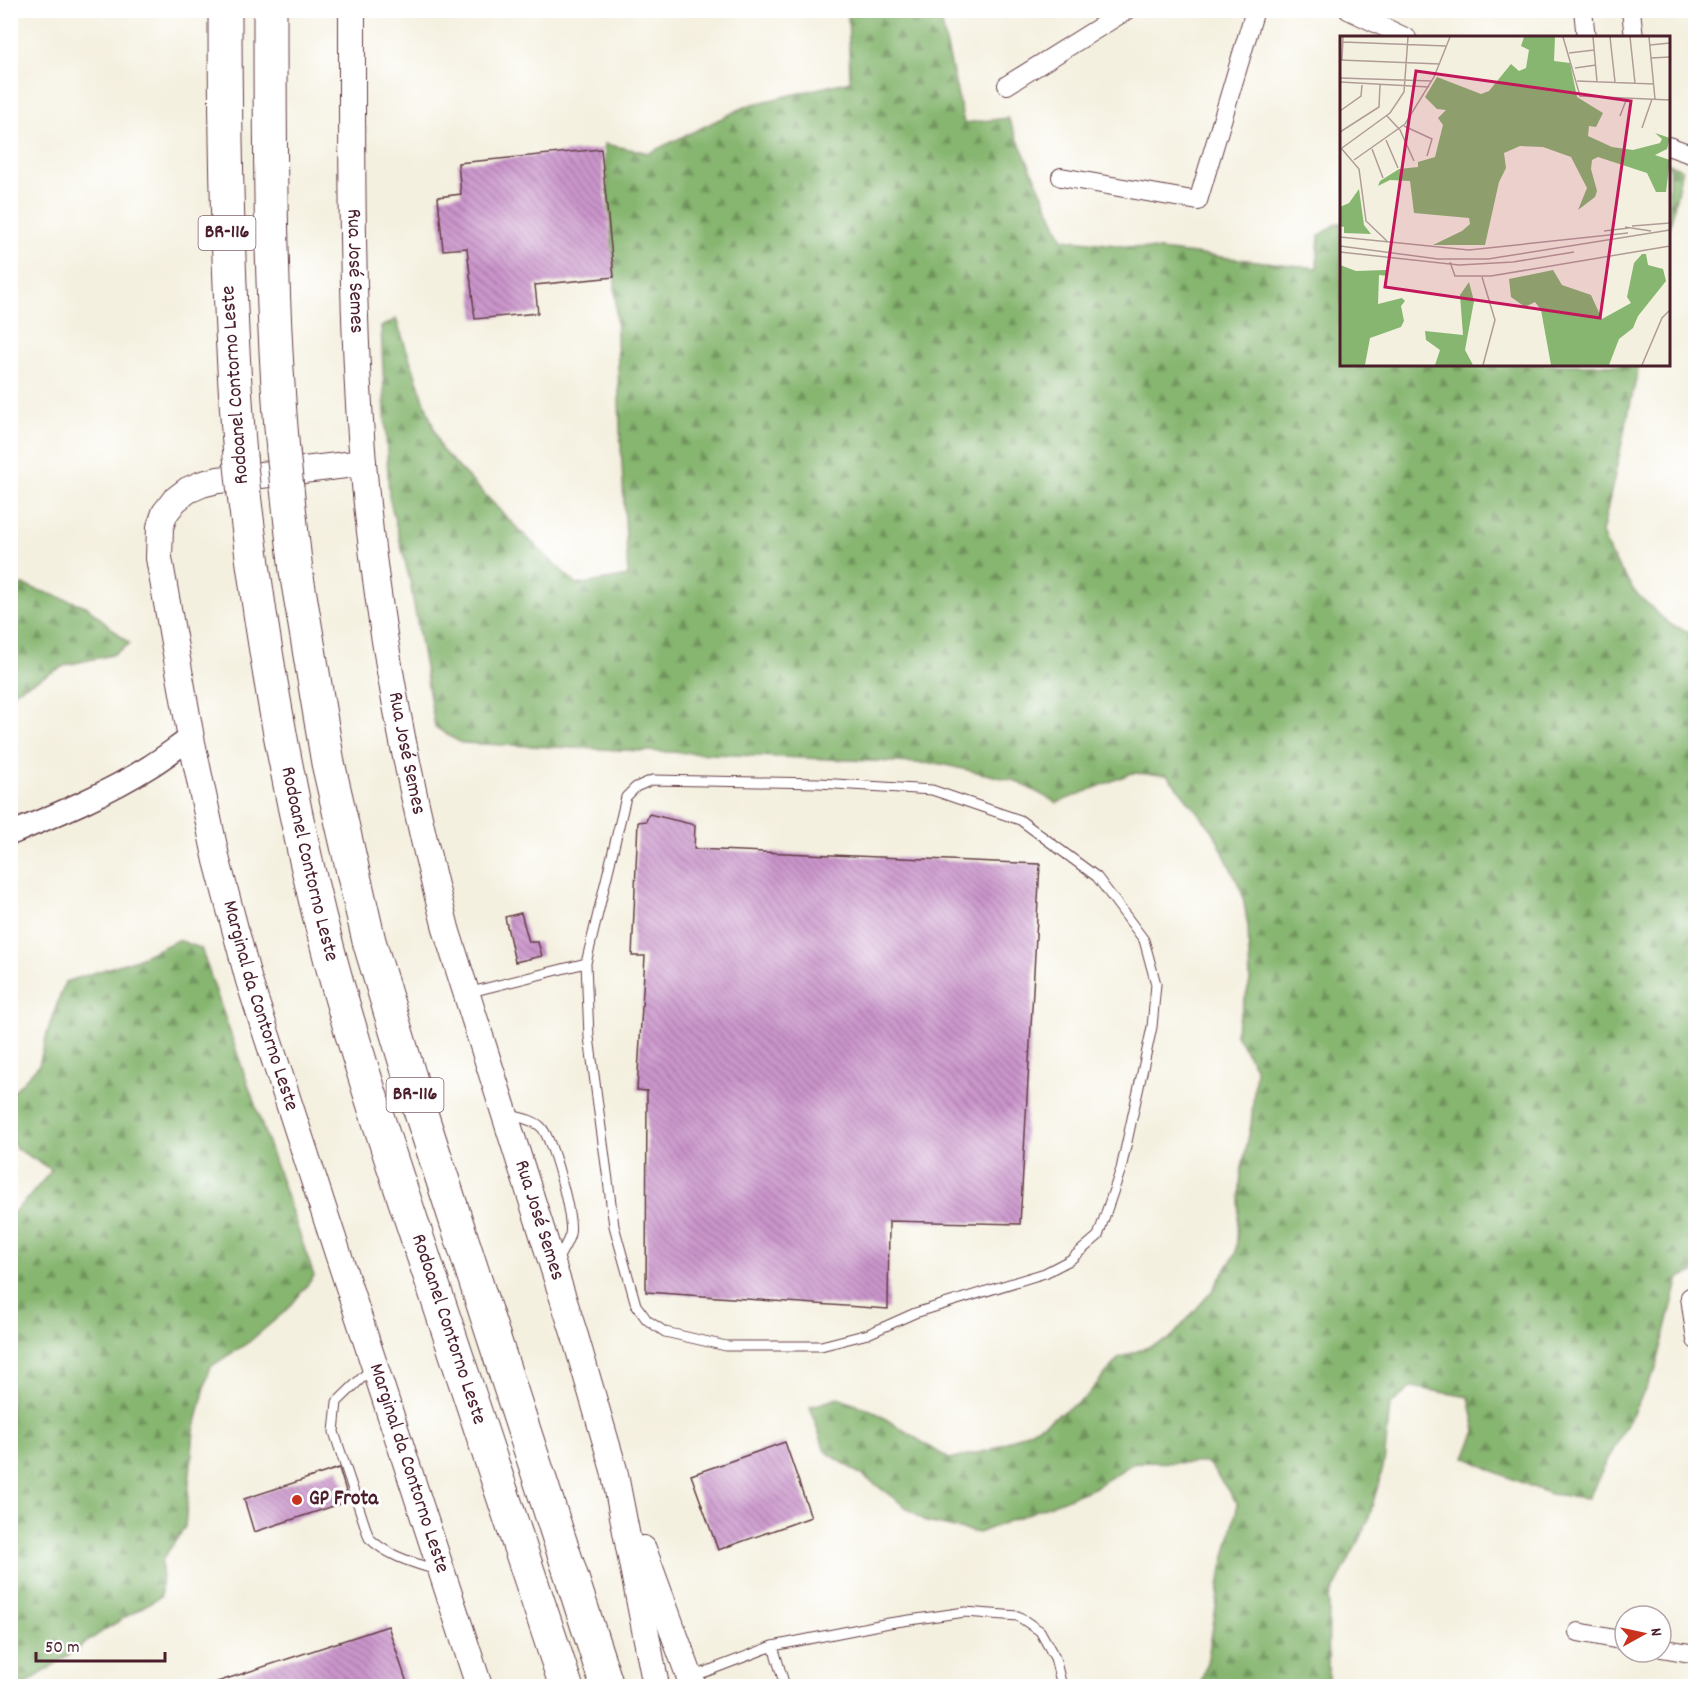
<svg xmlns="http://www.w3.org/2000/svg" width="1706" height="1697" font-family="Dekko,sans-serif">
<defs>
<pattern id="forest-firs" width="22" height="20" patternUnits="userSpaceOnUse" patternTransform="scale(1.5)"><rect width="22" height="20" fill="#86b670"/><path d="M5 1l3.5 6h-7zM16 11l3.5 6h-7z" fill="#70935c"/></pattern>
<pattern id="building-back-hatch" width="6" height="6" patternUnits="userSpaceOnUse" patternTransform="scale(1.5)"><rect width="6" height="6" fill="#ca95cb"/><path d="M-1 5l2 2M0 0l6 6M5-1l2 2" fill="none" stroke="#a679a5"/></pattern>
</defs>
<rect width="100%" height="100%" fill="#fff"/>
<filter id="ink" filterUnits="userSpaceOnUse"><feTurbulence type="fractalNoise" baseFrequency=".0167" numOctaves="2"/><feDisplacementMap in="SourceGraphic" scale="12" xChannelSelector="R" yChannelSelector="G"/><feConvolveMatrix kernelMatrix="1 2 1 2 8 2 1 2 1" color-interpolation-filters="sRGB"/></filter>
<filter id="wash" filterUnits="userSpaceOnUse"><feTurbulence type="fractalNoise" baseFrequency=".008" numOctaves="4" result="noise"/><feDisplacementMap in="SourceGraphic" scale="24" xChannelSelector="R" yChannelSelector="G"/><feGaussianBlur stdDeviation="1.35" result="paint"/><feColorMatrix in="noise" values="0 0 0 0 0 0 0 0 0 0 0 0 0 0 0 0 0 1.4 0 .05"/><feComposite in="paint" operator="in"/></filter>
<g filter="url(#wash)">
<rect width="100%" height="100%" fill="#f4f0df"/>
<path fill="url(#forest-firs)" stroke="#686a4e" stroke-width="1.5" d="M939 11 964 123 1008 118 1063 239 1317 268 1319 236 1338 223H1341L1342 364 1639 365 1602 533 1610 554 1635 592 1669 624 1695 634V1272L1679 1278 1655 1371 1588 1498 1550 1494 1498 1473 1465 1457 1476 1431 1469 1397 1412 1387 1390 1405 1384 1464 1368 1521 1329 1599 1328 1686H1200L1208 1658 1222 1569 1238 1504 1208 1463 1135 1462 1094 1488 978 1533 926 1522 872 1482 825 1451 810 1407 838 1398 873 1411 949 1459 991 1450 1045 1423 1085 1398 1119 1358 1170 1339 1212 1291 1236 1253 1241 1172 1251 1125 1256 1069 1235 1033 1250 982 1248 926 1242 892 1213 831 1167 775 1132 773 1057 803 1016 781 941 764 461 743 435 727 410 581 389 497 381 327 396 319 441 449 519 530 577 585 628 576 620 428 615 280 604 144 649 153 749 105 850 81 848 11Z
M1669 164 1682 169 1669 231Z
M23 585 86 606 130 644 112 655 66 665 11 693V586Z
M178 940 201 948 314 1276 289 1308 249 1342 210 1367 194 1431 185 1527 162 1560 161 1596 109 1627 23 1686H11V1215L29 1197 52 1170 17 1149 11 1141V1094L39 1065 48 1030 65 982 137 959Z"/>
<g id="blocks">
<path fill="url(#building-back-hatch)" d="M601 149 614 277 535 285 538 313 475 319 467 248 443 250 438 197 461 194 458 163Z
M649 814 695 825 694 849 1040 864 1020 1224 889 1221 888 1309 646 1292 647 1091 637 1090 645 956H632L638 822 646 821Z
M521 913 529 942H538L542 956 515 962 505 917Z
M785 1442 811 1517 718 1550 691 1475Z
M339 1468 349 1501 254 1532 244 1499Z
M388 1626 408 1686H212L211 1684Z"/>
</g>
</g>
<g filter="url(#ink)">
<use href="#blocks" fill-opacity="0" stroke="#643e46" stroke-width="1.5"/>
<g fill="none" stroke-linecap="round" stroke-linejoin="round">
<g stroke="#643e46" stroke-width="11">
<path id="service" d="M652 780 819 783 932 790 1020 820 1097 877 1144 940 1156 984 1152 1027 1121 1169 1098 1236 1070 1260 1045 1273 915 1313 868 1334 821 1346H726L665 1332 647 1320 636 1305 614 1226 589 1037 586 963 626 797 636 787Z
M467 993 586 963
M507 1114C517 1117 533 1119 541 1127 552 1137 574 1219 570 1234 568 1243 560 1254 556 1263
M371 1369 337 1402 334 1432 369 1538C388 1556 411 1562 436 1570
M773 1646 785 1686
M692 1677 773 1646 889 1623 965 1612 1018 1616 1040 1631 1055 1658 1062 1686"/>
</g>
<g stroke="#643e46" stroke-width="20">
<path id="minor" d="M1348 10 1407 38
M1583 10 1586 38
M1631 10 1634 38
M1007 85 1127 10
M1668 146 1696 156
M1061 177 1198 201 1255 10
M1696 1295 1690 1297 1696 1340
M1578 1632 1625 1641
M1661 1648 1696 1654"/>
</g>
<g stroke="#643e46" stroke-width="25">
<path id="tertiary" d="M10 834C58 814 106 794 149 767 164 758 177 747 191 738"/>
</g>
<g stroke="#643e46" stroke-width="28">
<g id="secondary">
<path id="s1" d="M352 10C352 162 351 313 363 463 377 622 406 778 447 932L575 1336 614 1470 656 1686"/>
<path id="s2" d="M363 463 218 480 202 484 188 490 175 500 165 513 160 527 159 558 191 738 217 861 249 981 479 1686"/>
<path d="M643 1549 693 1686"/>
</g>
</g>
<g stroke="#643e46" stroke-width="35">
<g id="motorway">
<path d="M225 10C225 160 228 307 240 456"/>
<path d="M270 10C270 158 270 305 283 451"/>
<path d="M287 488 296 571 328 763 369 941 417 1101 607 1686"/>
<path id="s3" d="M244 494C263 652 290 810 332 965 361 1071 396 1175 431 1279 476 1415 521 1551 566 1686"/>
</g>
</g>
<use href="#service" stroke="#fff" stroke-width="9"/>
<use href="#minor" stroke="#fff" stroke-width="18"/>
<use href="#tertiary" stroke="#fff" stroke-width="22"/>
<use href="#secondary" stroke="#fff" stroke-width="26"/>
<use href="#motorway" stroke="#fff" stroke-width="33"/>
<g stroke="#643e46" stroke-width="35" stroke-linecap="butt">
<path id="motorway-bridge" d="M283 451 287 488
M240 456 244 494"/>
</g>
<use href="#motorway-bridge" stroke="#fff" stroke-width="33"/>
</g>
</g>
<circle fill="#c8321e" stroke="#fff" stroke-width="2" cx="297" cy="1500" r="6"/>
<g text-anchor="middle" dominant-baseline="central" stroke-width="6" stroke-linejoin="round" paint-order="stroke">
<g fill="#fff" stroke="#80626b" stroke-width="1.5">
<rect x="198.5" y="216" width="57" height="34" rx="4.5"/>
<rect x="386.5" y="1078" width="57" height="34" rx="4.5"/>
</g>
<g font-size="20" font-weight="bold" fill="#4a1f2b">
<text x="227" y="233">BR-116</text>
<text x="415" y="1095">BR-116</text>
</g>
<g font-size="21" fill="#4a1f2b" stroke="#fff">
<text stroke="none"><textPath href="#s1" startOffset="261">Rua José Semes</textPath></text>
<text transform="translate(236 385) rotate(-94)">Rodoanel Contorno Leste</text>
<text stroke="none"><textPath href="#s1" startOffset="747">Rua José Semes</textPath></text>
<text stroke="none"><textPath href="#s3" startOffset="376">Rodoanel Contorno Leste</textPath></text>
<text stroke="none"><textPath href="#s2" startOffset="716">Marginal da Contorno Leste</textPath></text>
<text stroke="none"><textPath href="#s1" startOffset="1233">Rua José Semes</textPath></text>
<text stroke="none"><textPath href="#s3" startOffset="862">Rodoanel Contorno Leste</textPath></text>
<text stroke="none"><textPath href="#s2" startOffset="1202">Marginal da Contorno Leste</textPath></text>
</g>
<g font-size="21" font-weight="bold" fill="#4a1f2b" stroke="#fff" text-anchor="start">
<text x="309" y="1500">GP Frota</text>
</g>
</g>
<g transform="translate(1340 36)">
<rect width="330" height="330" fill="#f4f0df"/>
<path d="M184 1H215L214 25 230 27 237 61 263 77 256 91 249 90 248 100 272 111 293 114 320 107 322 103 315 97 330 102 327 113 315 119 330 124 326 156H316L307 137 258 121 252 124 251 133 257 155 255 161 238 174 247 152 231 121 203 111 180 110 164 117 166 132 159 146 145 209H93L122 195 130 188 129 182 74 177 70 145 50 144 38 150 40 145 59 133 78 131V126L95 121 103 89 98 82 106 74 97 73 85 61 97 41 141 58 149 55 171 28 179 35 186 32 189 14 181 10ZM19 153 24 189 31 198 4 197V191L0 190V171L9 167ZM302 218H306L308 229 323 233 326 245 298 280 293 292 279 303 269 329H211L201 274 195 266 185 271 171 261 169 243 213 234 222 249 251 259 262 283 291 267 287 261 294 227ZM0 229 16 235 46 234 48 240 39 239 38 268 62 262 65 265 61 270 64 285 61 291 30 302 25 329H0ZM129 246 134 265 125 314 133 329H95L100 314 86 304 85 295 123 299 120 259Z" fill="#86b670"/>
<path fill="none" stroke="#b09c97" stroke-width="1.5" d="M223 1 240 60 330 64M253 1 257 46M270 1 275 46M290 1 295 47M309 1 315 63M3 6 106 10M310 9 330 7M229 17 254 14M311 22 330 21M0 24 100 28M2 24 3 1M235 32 256 29M0 42 92 45M237 45 314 48M0 46 89 51M0 75 21 60 22 49M47 80 60 94 74 125M280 80 287 62M64 90 92 103 87 120M302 92 312 63M0 96 39 71 40 49M46 104 58 132M1 112 19 133 26 185 47 205M2 112 50 77 64 56 68 1M32 113 43 142M14 124 65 88 94 41 110 1M292 190 330 187M285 191 311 195M264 195 289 192M0 201 129 214 288 197M0 210 98 223H148L330 194M0 216 119 229 173 226 234 216M110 226 115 240H151L330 210M142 241 155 284 143 329M302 329 322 282 330 274"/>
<path fill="#c2185b" fill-opacity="0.15" stroke="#c2185b" stroke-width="3" d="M76 35 291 65 260 282 45 251Z"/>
<rect width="330" height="330" fill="none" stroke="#4a1f2b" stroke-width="3"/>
</g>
<rect width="1706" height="1697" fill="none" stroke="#fff" stroke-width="36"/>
<g transform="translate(1643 1634) rotate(82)"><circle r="28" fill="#ffffff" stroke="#b7a5aa" stroke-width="1.5"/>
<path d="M0-4.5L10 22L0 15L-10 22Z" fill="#c8321e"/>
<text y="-9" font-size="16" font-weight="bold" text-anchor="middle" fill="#4a1f2b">N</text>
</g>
<path d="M36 1652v9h129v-9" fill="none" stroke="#4a1f2b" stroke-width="3"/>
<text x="45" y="1652" font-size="18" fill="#4a1f2b" stroke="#ffffff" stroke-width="4.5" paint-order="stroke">50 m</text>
</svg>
